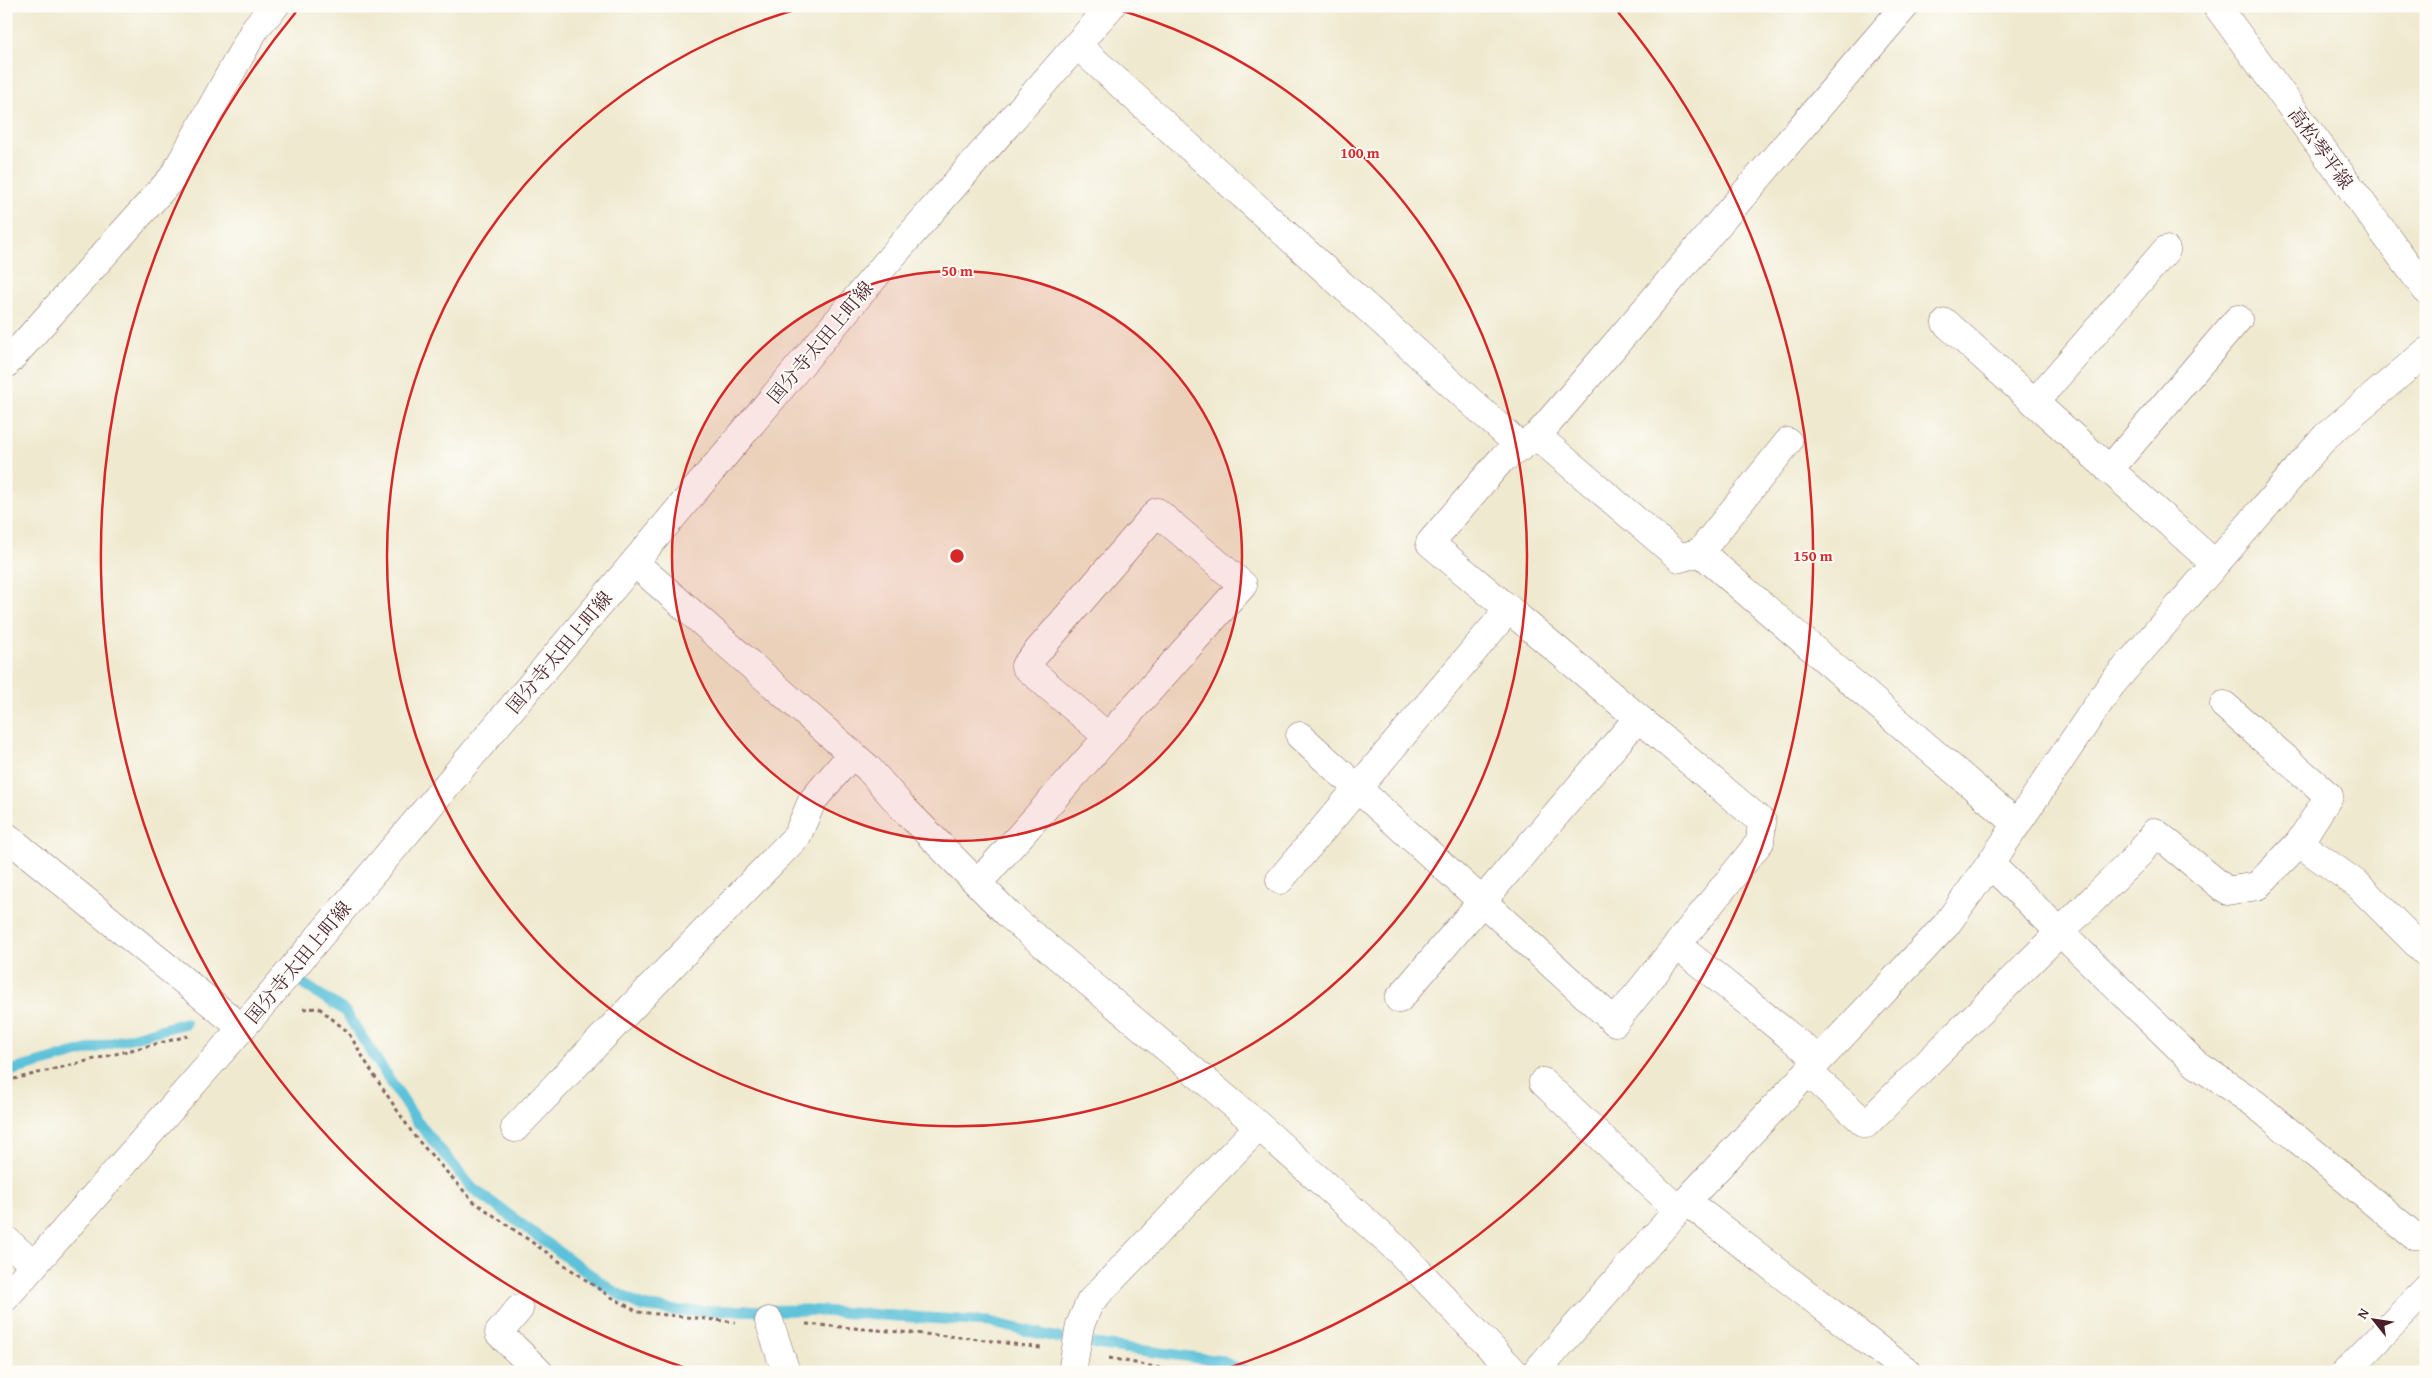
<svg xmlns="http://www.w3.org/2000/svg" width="2432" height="1378" font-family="'Gentium Book Plus','Noto Serif JP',serif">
<rect width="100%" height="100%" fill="#fdfcf7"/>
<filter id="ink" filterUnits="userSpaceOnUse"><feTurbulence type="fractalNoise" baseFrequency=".02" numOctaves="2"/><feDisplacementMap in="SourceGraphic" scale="10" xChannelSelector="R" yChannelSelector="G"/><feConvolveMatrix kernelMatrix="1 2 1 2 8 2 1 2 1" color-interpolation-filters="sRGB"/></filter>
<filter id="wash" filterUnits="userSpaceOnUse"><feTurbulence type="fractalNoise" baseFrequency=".0096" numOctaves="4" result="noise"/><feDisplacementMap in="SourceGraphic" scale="20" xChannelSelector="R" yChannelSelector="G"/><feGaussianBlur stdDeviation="1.12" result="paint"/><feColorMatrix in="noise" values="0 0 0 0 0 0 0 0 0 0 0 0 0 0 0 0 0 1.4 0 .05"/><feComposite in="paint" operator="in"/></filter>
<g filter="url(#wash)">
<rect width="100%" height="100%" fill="#efe9cf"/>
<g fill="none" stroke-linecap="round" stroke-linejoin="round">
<path stroke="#5bc1d9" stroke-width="11" d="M305 985 345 1011 415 1119 472 1188 611 1290 642 1306 680 1311 806 1310 988 1322 1059 1338
M6 1072 185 1023
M1095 1344 1221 1361 1248 1372"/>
</g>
</g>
<g filter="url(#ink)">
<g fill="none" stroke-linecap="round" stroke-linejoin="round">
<g stroke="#846664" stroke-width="29">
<path id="minor" d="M1077 45 1521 447
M1946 323 2215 564
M6 364 173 177 256 27 275 6
M2035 402 2166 250
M1537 436 1680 558 1700 552 2017 824
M2109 470 2238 319
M1700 552 1788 442
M635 563 868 768 903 808 1009 915 1259 1126 1400 1252 1514 1372
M2224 705 2329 796 2299 843
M1300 736 1615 1022 1760 842 1762 822 1430 543 1501 460 1537 436 1905 6
M6 836 242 1028
M1990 864 2196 1064 2254 1103 2413 1235 2426 1236
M1280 880 1509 609
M978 883 1243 585 1157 512 1025 666 1108 737
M1677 945 1819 1060
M1399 999 1638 718
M1808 1072 1866 1124 2140 853 2155 832 2227 891 2257 886 2299 843 2358 885 2426 953
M1543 1082 1678 1210
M515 1128 797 836 812 801 852 754
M1686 1201 1908 1372
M6 1240 34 1265
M519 1309 499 1333 539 1372
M769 1321 786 1372
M1072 1372 1080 1325 1090 1302 1259 1126
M1536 1372 1678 1210 1946 925 1990 864 2111 685 2326 436 2426 352
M2346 1372 2426 1289"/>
</g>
<g stroke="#846664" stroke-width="29">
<path id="major" d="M2217 6 2426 290
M6 1297 255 1013 893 255 1111 6"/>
</g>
<path stroke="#846664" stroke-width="3" stroke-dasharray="4 4" stroke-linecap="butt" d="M303 1009 319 1008 348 1032 373 1074 415 1137 473 1201 606 1294 638 1312 735 1322
M6 1081 188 1036
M806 1324 971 1338 1041 1348
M1109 1358 1181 1372"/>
<use href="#minor" stroke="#fff" stroke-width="28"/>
<use href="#major" stroke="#fff" stroke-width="28"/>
</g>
</g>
<circle cx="957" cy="556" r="285" fill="#d62828" fill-opacity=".12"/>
<g fill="none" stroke="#d62828" stroke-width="2.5">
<circle cx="957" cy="556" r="285"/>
<path d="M1109 7A570 570 0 1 1 805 7"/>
<path d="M692 1370A856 856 0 0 1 296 12M1618 12A856 856 0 0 1 1222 1370"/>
</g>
<g text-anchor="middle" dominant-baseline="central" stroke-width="4" stroke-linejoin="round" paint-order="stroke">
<g font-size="19" fill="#4a1f2b" stroke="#fdfcf7">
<text transform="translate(2321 148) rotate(54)">高松琴平線</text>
<text transform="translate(820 342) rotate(-50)">国分寺太田上町線</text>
<text transform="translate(559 652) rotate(-50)">国分寺太田上町線</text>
<text transform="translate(298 962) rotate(-50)">国分寺太田上町線</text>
</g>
</g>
<circle cx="957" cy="556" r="8" fill="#d62828" stroke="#fdfcf7" stroke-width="2.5"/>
<g font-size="15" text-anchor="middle" font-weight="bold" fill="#d62828" stroke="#fdfcf7" stroke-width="4" stroke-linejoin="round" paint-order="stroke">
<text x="1360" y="158">100 m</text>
<text x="957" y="276">50 m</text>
<text x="1813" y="561">150 m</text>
</g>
<rect width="2432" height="1378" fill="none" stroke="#fdfcf7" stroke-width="25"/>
<g transform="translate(2374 1320) rotate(300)" stroke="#fdfcf7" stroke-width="4" paint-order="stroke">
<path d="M0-4L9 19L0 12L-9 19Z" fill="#4a1f2b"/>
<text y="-8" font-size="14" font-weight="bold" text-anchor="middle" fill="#4a1f2b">N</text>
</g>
</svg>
